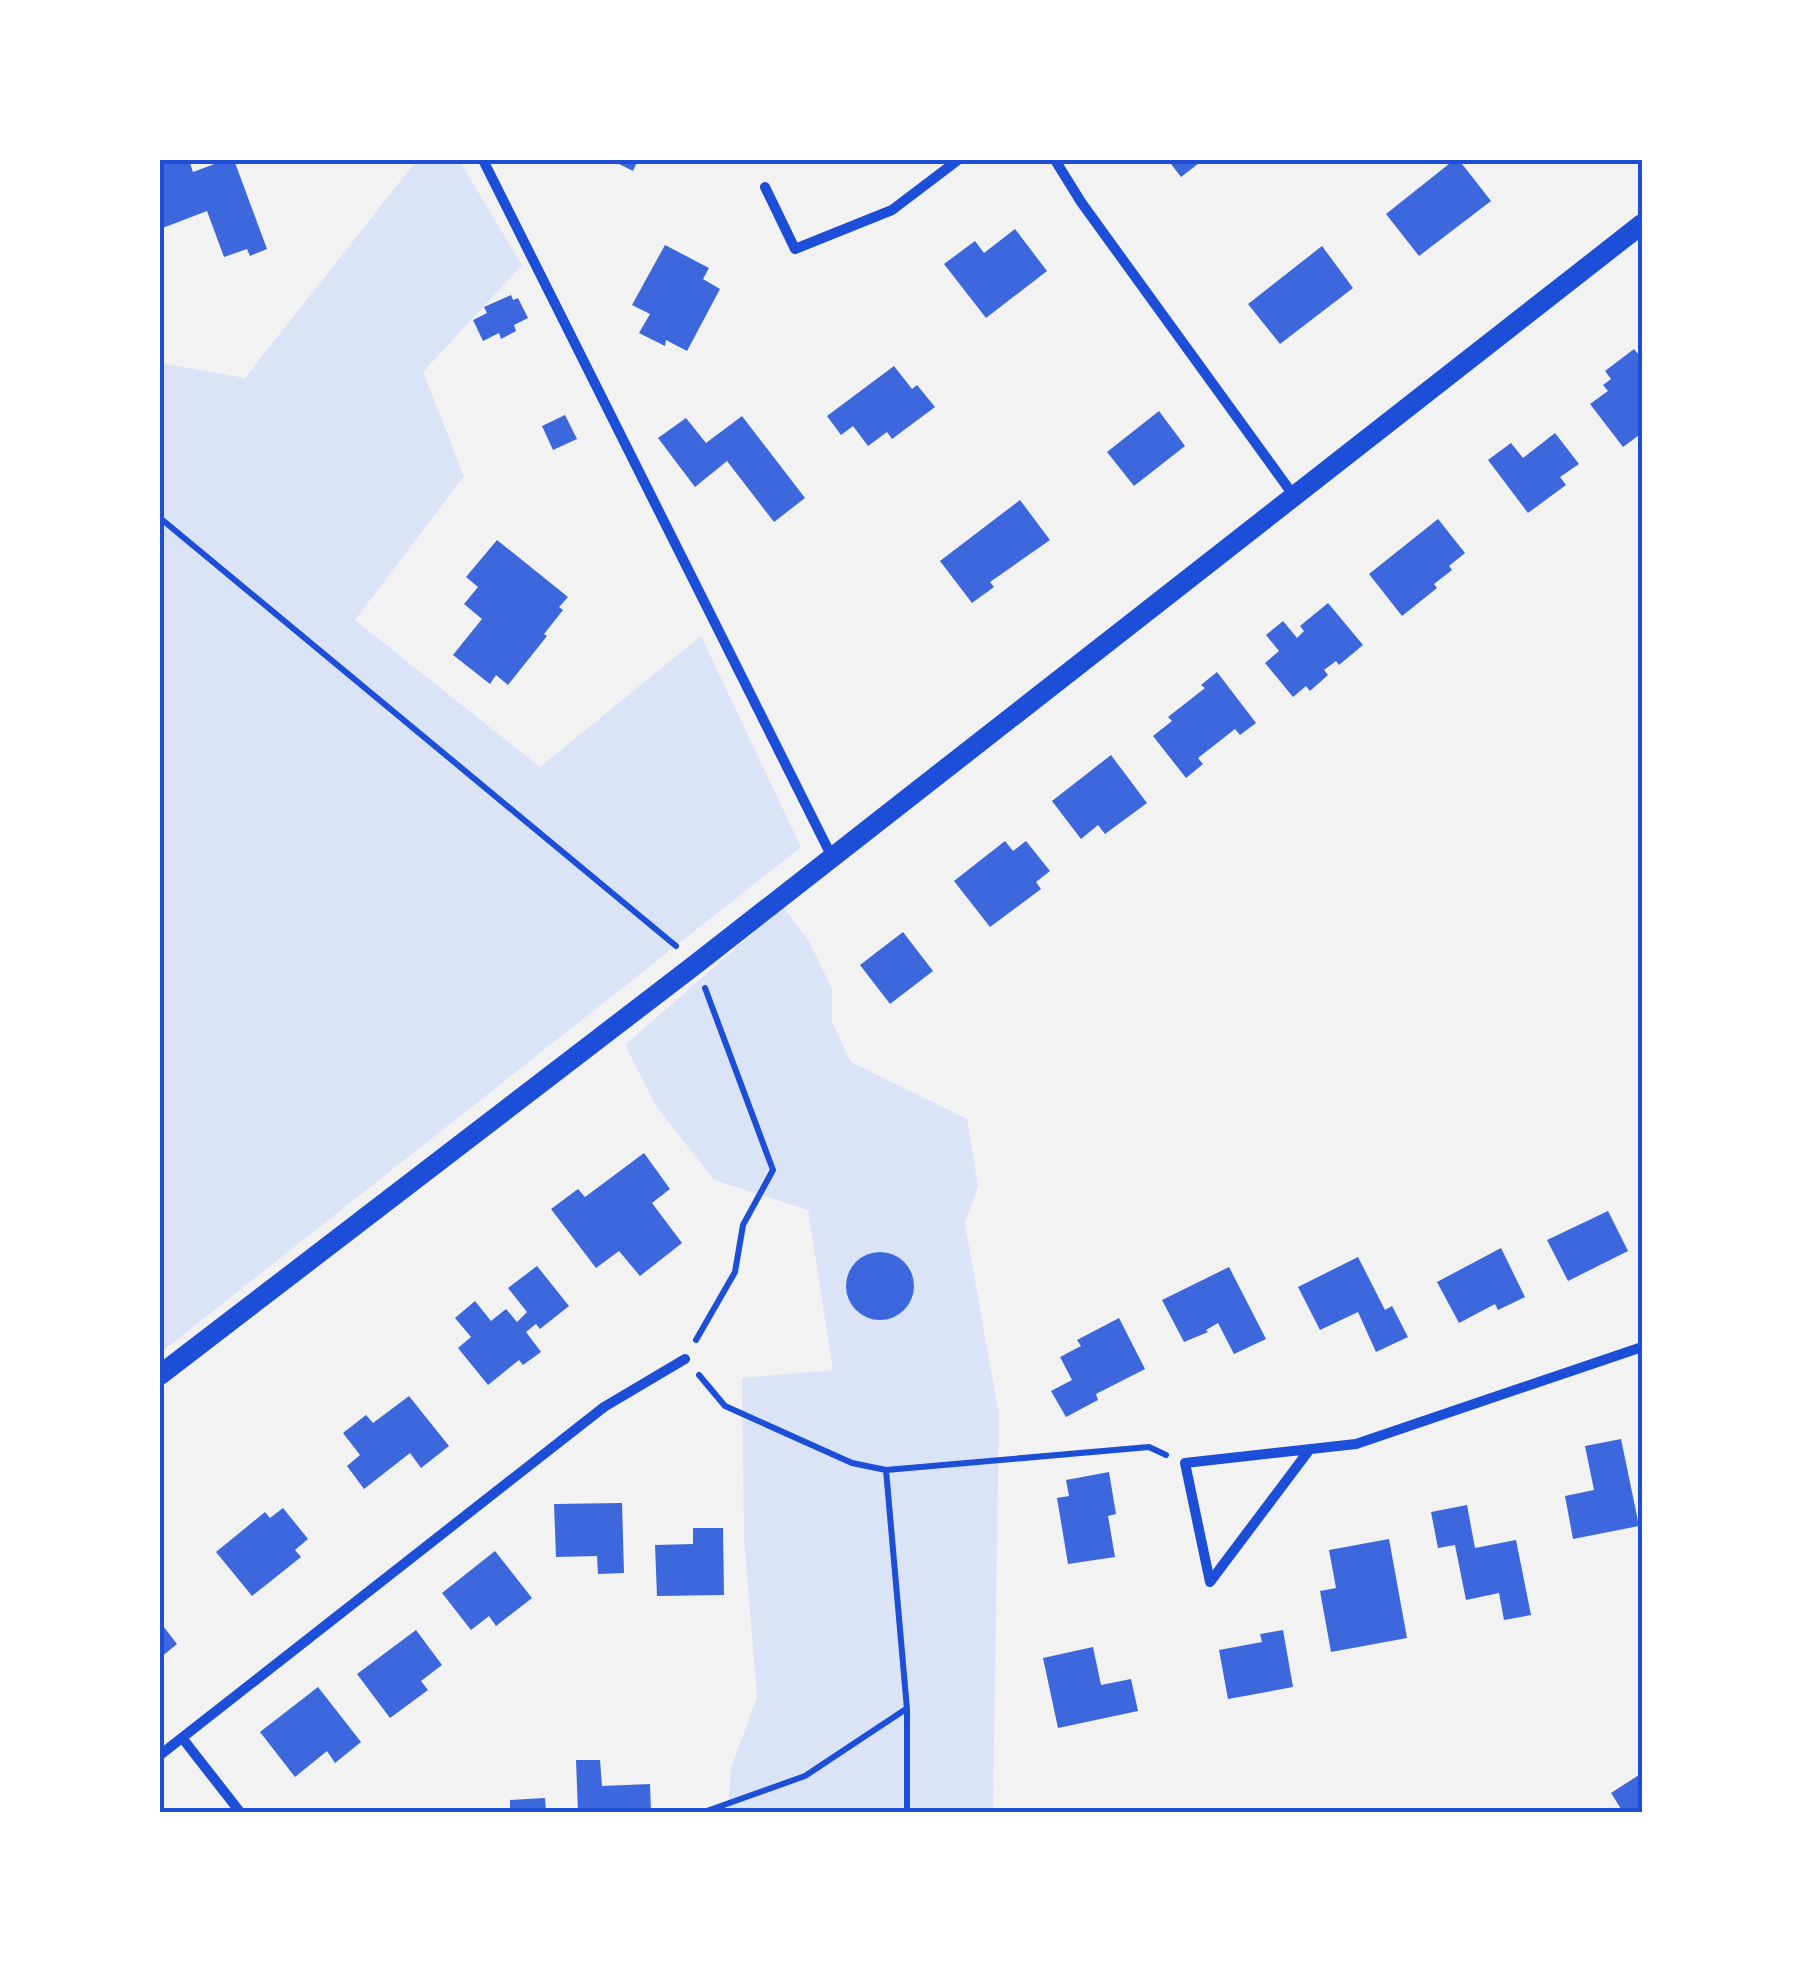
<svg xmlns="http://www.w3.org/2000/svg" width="1802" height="1972" font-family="Lato,sans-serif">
<rect width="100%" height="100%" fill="#f2f2f2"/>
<path fill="#dbe4f7" d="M417 160H459L522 265 423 372 464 476 355 620 540 767 701 636 801 847 160 1353V363L245 378Z
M783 907 809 941 832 989V1022L851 1062 967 1119 978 1186 965 1224 999 1415 993 1812 728 1810 731 1768 757 1697 744 1538 742 1378 833 1370 808 1210 714 1180 656 1106 625 1045Z"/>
<path fill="#3d67dc" d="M160 160H189L193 172 225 160H234L267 249 250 256 247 249 224 257 207 211 160 229Z
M611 160H638L633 171Z
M1168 160H1203L1181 177Z
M1454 160H1459L1491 201 1419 256 1386 214Z
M1015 229 1047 271 986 318 944 264 975 241 984 253Z
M665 245 709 268 703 279 720 289 687 351 666 340 665 346 639 333 650 314 632 305Z
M1322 246 1353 288 1280 344 1248 304Z
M511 295 513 300 518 298 528 318 514 325 516 331 501 339 499 333 483 341 473 320 487 313 484 307Z
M1634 349 1642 359V433L1623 447 1590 404 1608 391 1603 385 1611 379 1605 371Z
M894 366 912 389 917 385 935 407 892 439 887 432 868 446 853 426 841 435 827 416Z
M1159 411 1185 446 1134 486 1107 452Z
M565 415 577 439 553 450 542 426Z
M742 416 805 498 774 522 727 461 695 487 658 438 686 418 706 443Z
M1555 433 1579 464 1560 477 1566 485 1528 513 1488 460 1511 443 1523 458Z
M1020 500 1050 540 990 582 994 587 972 603 940 561Z
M1438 519 1465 553 1449 566 1452 570 1434 584 1437 588 1402 616 1369 574Z
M497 540 568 597 559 607 563 610 544 634 547 636 508 685 496 675 490 684 453 655 482 619 464 604 478 587 466 577Z
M1328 603 1363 645 1339 665 1336 661 1324 670 1328 675 1310 691 1306 686 1293 697 1265 663 1279 651 1266 635 1283 621 1297 638 1304 631 1300 626Z
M1217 672 1256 723 1240 735 1235 729 1198 758 1203 764 1186 778 1153 736 1172 721 1168 717 1205 688 1201 685Z
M1111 755 1147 803 1105 834 1098 825 1081 839 1052 801Z
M1005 841 1013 851 1026 841 1050 871 1036 882 1041 889 990 927 954 881Z
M903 932 933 971 890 1004 860 965Z
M644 1153 670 1189 652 1203 682 1243 640 1276 619 1251 596 1268 551 1209 578 1189 585 1197Z
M1608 1211 1628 1251 1568 1281 1547 1240Z
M1501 1248 1525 1297 1498 1310 1495 1304 1459 1323 1437 1282Z
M846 1286a34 34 0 1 1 68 0a34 34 0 1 1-68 0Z
M1358 1257 1385 1310 1392 1306 1408 1337 1376 1352 1358 1312 1320 1330 1298 1287Z
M537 1266 569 1306 540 1329 536 1324 526 1332 541 1352 523 1365 519 1360 488 1385 458 1348 471 1337 455 1318 475 1301 491 1321 506 1309 517 1322 527 1312 508 1288Z
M1229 1267 1266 1339 1234 1354 1218 1323 1206 1330 1208 1332 1184 1342 1162 1300Z
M1119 1318 1145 1369 1096 1394 1098 1400 1066 1417 1051 1391 1072 1380 1060 1357 1081 1346 1077 1340Z
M409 1396 449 1446 421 1468 410 1453 364 1489 347 1466 360 1455 343 1433 366 1415 373 1423Z
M1621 1439 1639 1526 1573 1539 1565 1496 1594 1490 1585 1446Z
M1109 1472 1116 1514 1108 1516 1115 1557 1068 1564 1057 1498 1069 1496 1066 1480Z
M622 1503 624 1573 598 1574 597 1556 556 1557 554 1504Z
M1467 1505 1475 1548 1516 1540 1531 1615 1504 1620 1499 1593 1466 1600 1455 1545 1438 1548 1431 1512Z
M283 1508 308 1539 295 1550 301 1557 252 1596 216 1552 265 1512 270 1518Z
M693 1528H723L724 1595 657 1596 655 1545 693 1544Z
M1389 1539 1407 1638 1331 1652 1320 1591 1336 1588 1329 1550Z
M495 1551 532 1598 496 1626 489 1616 471 1630 442 1593Z
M160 1622 177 1644 160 1658Z
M416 1630 442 1665 421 1681 428 1690 390 1718 357 1674Z
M1283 1630 1293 1687 1228 1699 1219 1650 1262 1642 1260 1634Z
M1093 1647 1101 1685 1131 1679 1138 1711 1058 1728 1043 1658Z
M318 1687 361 1742 335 1763 327 1751 295 1777 260 1732Z
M576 1760H600L602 1786 650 1784 651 1812H578Z
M1642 1773V1812H1623L1611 1793Z
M545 1798 546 1812H510V1800Z"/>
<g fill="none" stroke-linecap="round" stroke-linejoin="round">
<path stroke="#1d4ed8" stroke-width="6" d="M160 518 676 946
M696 1340 735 1272 743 1225 773 1170 705 988
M699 1375 725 1406 852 1463 886 1470 1149 1447 1166 1455
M886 1470 907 1709V1812
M704 1812 805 1776 906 1709"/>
<path stroke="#1d4ed8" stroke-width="10" d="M483 160 831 855
M1055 160 1081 202 1294 496
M765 187 795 249 892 210 958 160
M1310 1449 1210 1582 1185 1463 1356 1444 1642 1347
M183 1739 240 1812
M160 1755 604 1407 685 1359"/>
<path stroke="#1d4ed8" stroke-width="20" d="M160 1375 696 964 1642 224"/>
</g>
<rect width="1802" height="1972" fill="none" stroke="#ffffff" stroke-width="325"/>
<rect x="162" y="162" width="1478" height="1648" fill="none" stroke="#1d4ed8" stroke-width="4"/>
</svg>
